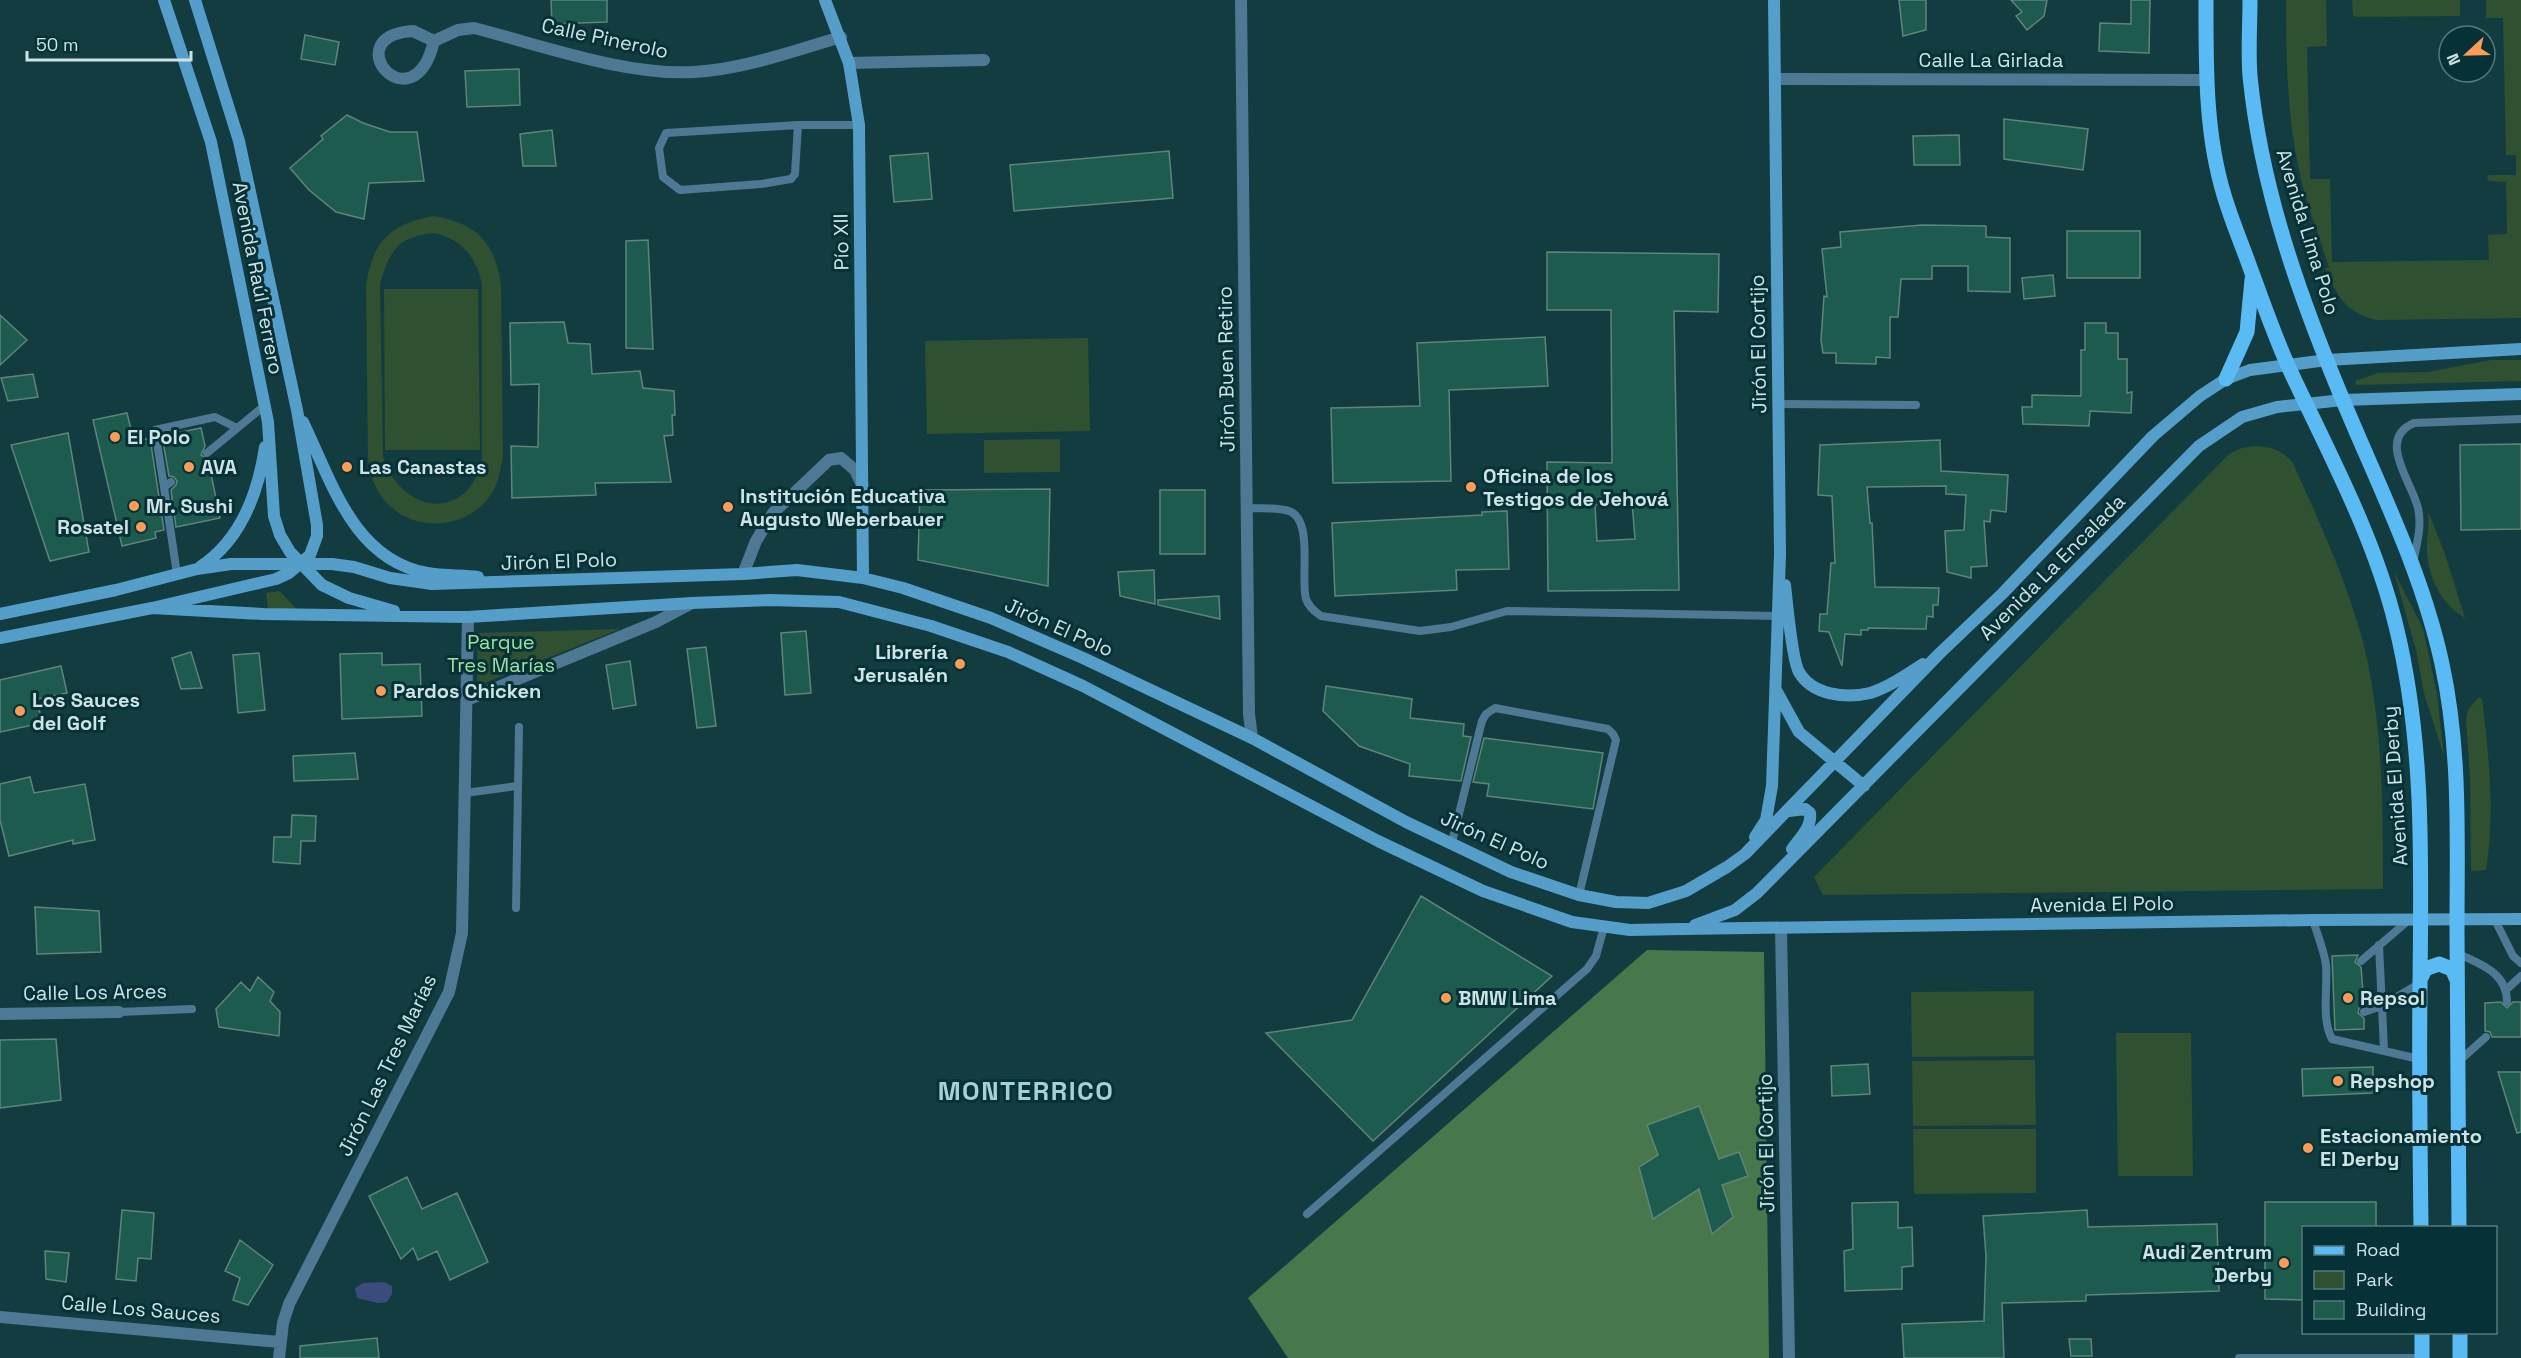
<svg xmlns="http://www.w3.org/2000/svg" width="2521" height="1358" font-family="'Space Grotesk',sans-serif">
<rect width="100%" height="100%" fill="#133c41"/>
<path fill="#2f5131" fill-rule="evenodd" d="M2286 0H2326L2327 46 2307 47 2310 179H2330L2332 262 2489 260 2488 235 2507 234 2506 182 2489 181 2487 177 2489 175H2516V155H2506L2503 18H2486V0H2521V318L2376 320C2345 312 2337 296 2325 268H2329C2320 237 2307 206 2300 175 2287 117 2286 59 2286 0Z
M2352 0H2460V16L2357 17 2353 15Z
M433 216C476 223 495 242 501 285L503 457C500 471 498 485 490 496 464 532 408 533 382 497 373 485 370 472 368 458L366 286C372 242 390 224 433 216ZM434 233C462 239 476 257 482 284V458C471 521 403 517 383 457L380 284C390 250 397 237 434 233Z
M384 289H478L480 450H385Z
M1088 338 1090 431 927 434 925 341Z
M2491 360H2521V381L2356 385 2355 381 2378 373 2428 372Z
M1060 439V472L984 473V440Z
M2255 446C2272 447 2282 450 2293 463 2325 536 2362 611 2373 692 2383 757 2383 823 2383 889L1823 895 1814 877 2229 454 2242 448Z
M2428 511 2445 554 2465 618C2442 604 2430 581 2427 554 2426 540 2430 526 2428 511Z
M2394 572 2423 628 2437 694 2444 756 2424 693 2416 650Z
M280 591 296 609 268 608 266 593Z
M620 629 477 686 478 633Z
M2479 697 2482 699C2489 755 2495 814 2486 870L2471 871 2470 777 2466 720 2468 710Z
M2034 991V1056L1912 1057 1911 992Z
M2116 1033H2191L2193 1176H2118Z
M2035 1060 2036 1125 1913 1126 1912 1061Z
M1913 1129H2036V1193L1914 1194Z"/>
<path fill="#48774c" d="M1647 950 1764 952 1769 1358H1288L1248 1298Z"/>
<path fill="#3a4b7c" d="M384 1282 392 1286V1294L387 1302 378 1303 357 1298 355 1288 363 1283Z"/>
<path fill="#1d5b4e" stroke="#5e857a" stroke-width="1.5" fill-rule="evenodd" d="M551 0H607V22L552 24Z
M1899 0H1926V30L1903 36Z
M2011 0H2047L2044 16 2027 30 2016 16 2022 12Z
M2131 0H2150L2149 53 2099 51 2100 23 2131 24Z
M305 35 339 42 335 65 301 59Z
M519 69 520 105 467 107 465 71Z
M347 115 363 123 390 132H417L424 181 369 183 364 219 336 212 309 190 290 168 323 139 321 136Z
M2004 119 2088 129 2083 170 2004 159Z
M552 130 556 166H523L520 134Z
M1959 135 1960 165H1914L1913 136Z
M1169 151 1173 198 1014 211 1010 165Z
M928 153 932 199 894 202 890 156Z
M1922 225 1986 226V237L2010 238V292L1968 291V266H1932V279H1901L1898 317H1890V358L1876 357V364L1836 363V353H1823L1821 340 1824 296 1827 297 1822 249 1841 247 1840 232Z
M2067 231H2140V278H2067Z
M648 240 653 349 626 348V241Z
M1547 252 1719 254 1718 312 1674 311 1679 590 1548 591 1547 462 1612 463 1611 310H1547ZM1632 502 1635 539 1597 541 1595 505Z
M2053 275 2055 296 2024 299 2022 278Z
M0 315 27 340 0 365Z
M564 322 568 343 590 344 592 374 640 371 643 388 674 391 675 415H672L673 435 664 436 671 482 595 483 596 495 512 498 511 446 538 447 539 384 511 385 510 323Z
M2085 323H2106V333H2118V359H2127V393L2132 392 2131 413 2090 411 2089 426 2023 424 2022 407H2032V395L2081 396V350H2085Z
M1545 337 1548 386 1449 390 1451 481 1333 483 1331 408 1420 406 1417 343Z
M33 374 38 397 8 401 1 378Z
M127 413 134 442 150 438 164 530 155 532 156 538 122 546 93 420Z
M201 428 205 446 201 455 208 459 220 518 176 527 171 490 176 485 177 481 174 477 169 476 162 436Z
M68 433 89 552 50 561 11 445Z
M1940 440 1941 471 2008 475 2006 512 1991 510 1990 522 1984 521 1987 566 1971 567V578L1947 572 1945 531 1964 530 1966 495 1946 494V486L1867 487 1870 523H1872L1875 587 1939 588 1938 605H1933V617L1927 616 1926 629 1868 628V630H1861V635L1845 634 1842 666 1829 632 1819 631 1820 614H1827L1831 563H1835L1832 496 1818 495 1820 445Z
M2521 444V529L2461 530 2460 445Z
M1050 489 1048 586 918 560 920 490Z
M1160 490H1205V554H1160Z
M1507 511 1509 569 1456 570 1457 590 1335 596 1332 523 1482 515V512Z
M1154 570 1155 604 1120 596 1118 572Z
M1219 596 1220 619 1158 605V600Z
M806 631 811 693 785 695 781 633Z
M706 647 716 726 697 728 687 649Z
M191 652 202 688 181 689 172 658Z
M259 653 265 710 238 713 233 655Z
M382 653V665L420 664 422 716 342 719 340 654Z
M630 661 636 705 613 709 606 665Z
M61 666 67 693 37 699 42 723 0 732V680Z
M1326 686 1412 699 1410 718 1464 724 1463 736 1471 737 1461 781 1409 776 1410 764 1359 746 1323 711Z
M1484 738 1603 753 1593 809 1487 796 1489 784 1473 782Z
M355 753 358 779 294 781 293 756Z
M30 777 34 793 85 784 95 840 73 844V840L9 856 0 820V784Z
M292 815 316 816 315 841H301L300 864 273 862 274 837H291Z
M1421 896 1552 976 1373 1141 1266 1033 1352 1020Z
M35 907 99 911 101 952 37 954Z
M2358 955 2355 962 2361 967 2364 1005 2359 1008 2358 1013 2364 1018V1029L2335 1030 2332 956Z
M258 977 274 992 270 1001 280 1012 279 1036 219 1027 216 1009 241 982 250 991Z
M2501 1002 2507 1008 2513 1002H2521V1037H2492L2490 1032 2485 1031V1003Z
M56 1039 61 1100 0 1108V1040Z
M1868 1064 1870 1094 1832 1096 1831 1066Z
M2373 1067V1093L2303 1096 2302 1069Z
M2498 1072H2521V1132L2517 1133Z
M1699 1106 1719 1159 1739 1152 1748 1176 1722 1185 1733 1217 1712 1234 1699 1189 1653 1219 1639 1167 1658 1155 1647 1125Z
M407 1177 422 1209 457 1193 488 1262 450 1280 437 1251 418 1260 413 1248 401 1259 369 1196Z
M1898 1202V1228L1912 1227 1913 1266 1902 1267V1289L1845 1291 1844 1251 1853 1249 1852 1203Z
M2265 1202H2376V1227H2304V1300L2265 1299Z
M122 1210 154 1213 151 1259 138 1258 136 1281 116 1279Z
M2087 1210 2088 1227 2217 1224 2219 1291 2086 1295V1301L2002 1303 2004 1358H1904L1902 1324 1984 1321 1986 1256 1983 1216Z
M240 1240 273 1265 248 1305 233 1300 240 1278 225 1271Z
M45 1251 69 1253 66 1282 46 1279Z
M377 1338 379 1358H300V1346Z
M2069 1339H2091L2092 1356H2071Z"/>
<g fill="none" stroke-linecap="round" stroke-linejoin="round">
<path stroke="#4e7995" stroke-width="8" d="M798 125 795 174 791 179 761 184 680 190 663 177 659 148 666 133 798 125H859
M1779 404 1916 405
M207 453 264 406
M171 482 164 487 177 574
M164 487 155 430 215 417 237 428
M1247 508C1259 509 1278 507 1289 511 1314 520 1300 579 1306 599 1309 607 1315 612 1321 616L1420 631 1451 627 1507 611 1778 616
M2413 562C2417 544 2422 526 2418 508 2412 482 2376 439 2414 423L2521 419
M465 793 517 786
M1452 842 1482 721 1486 714 1495 708 1608 729 1613 734 1616 740 1579 895
M516 908 519 727
M2313 920C2317 934 2324 950 2326 965 2328 988 2321 1019 2332 1039L2419 1059
M2495 920 2513 956 2521 963
M2379 945 2384 1049
M2457 953C2481 965 2507 972 2507 1002
M2361 961 2409 920
M2507 989 2521 976
M119 1012 192 1009
M2364 1012 2382 1006 2420 983
M2459 1061 2486 1037
M1307 1214 1587 969 1596 956 1604 927
M2239 1358H2416"/>
<path stroke="#4e7995" stroke-width="12" d="M1241 0 1249 714 1252 738
M413 31 434 41C413 129 334 36 413 31Z
M434 41 458 30 474 28C540 45 627 76 694 72 744 69 793 51 841 37
M849 63 984 60
M1775 79 2207 80
M743 574 756 541 773 513 829 460 841 458 855 470 863 487
M467 700 656 622 692 603
M1781 928 1789 1358
M0 1014 119 1012
M0 1317 279 1342
M279 1358 283 1323 289 1304 449 992 462 933 468 617"/>
<path stroke="#569eca" stroke-width="12" d="M164 0 211 142 268 422 274 516 280 535 290 552 322 585 349 598 394 611
M825 0 849 63 859 125 863 578
M303 422C332 482 353 559 427 573 444 576 462 575 478 577
M200 567C241 540 258 494 265 447
M1785 585C1787 602 1792 661 1799 672 1812 695 1846 699 1870 693 1889 687 1906 675 1923 664
M152 608 263 614 468 617 692 603 770 600 839 602 931 626 1008 652 1083 686 1378 841 1483 891 1572 922 1630 930 1683 929 2313 920 2521 919
M0 614 116 590 197 569 231 564H332L354 567 390 578 432 584 743 574 797 570 863 578 903 588 991 618 1083 658 1252 738 1406 822 1511 872 1579 895 1616 902 1648 903 1686 891 1727 867 1745 854 1939 654 2003 593 2153 436 2200 396 2226 379 2250 370 2327 360 2521 349
M0 638 152 608 276 579 289 573 310 555 317 536V525L297 410 239 141 195 0
M1777 692 1799 732 1864 786
M1789 811 1805 809 1810 813C1812 827 1800 838 1792 849
M1755 837 1766 820 1772 786 1780 554 1774 0
M1695 925 1735 910 1757 893 2199 446 2242 417 2277 407 2343 400 2521 394"/>
<path stroke="#5abbf4" stroke-width="15" d="M2206 0C2206 65 2205 133 2224 195 2232 222 2243 247 2252 273 2264 305 2275 337 2289 368 2328 452 2374 535 2396 626 2425 744 2421 865 2420 986 2419 1067 2420 1147 2421 1228
M2250 0C2250 25 2248 51 2250 76 2261 188 2299 295 2342 398 2378 485 2422 571 2442 664 2461 751 2457 842 2457 930 2457 1029 2459 1128 2459 1228
M2226 379 2247 332 2252 280
M2420 980 2425 969 2439 964 2452 969 2457 980
M2422 1332V1358
M2460 1332V1358"/>
</g>
<g fill="#fd9c56" stroke="#063237" stroke-width="2">
<circle cx="115" cy="437" r="6"/>
<circle cx="189" cy="467" r="6"/>
<circle cx="347" cy="467" r="6"/>
<circle cx="1471" cy="487" r="6"/>
<circle cx="134" cy="506" r="6"/>
<circle cx="728" cy="507" r="6"/>
<circle cx="141" cy="527" r="6"/>
<circle cx="960" cy="664" r="6"/>
<circle cx="381" cy="691" r="6"/>
<circle cx="20" cy="711" r="6"/>
<circle cx="1446" cy="998" r="6"/>
<circle cx="2348" cy="998" r="6"/>
<circle cx="2338" cy="1081" r="6"/>
<circle cx="2308" cy="1148" r="6"/>
<circle cx="2284" cy="1263" r="6"/>
</g>
<g text-anchor="middle" dominant-baseline="central" stroke-width="6" stroke-linejoin="round" paint-order="stroke">
<g font-size="20" fill="#cee3e6" stroke="#063237">
<text transform="translate(605 38) rotate(12)">Calle Pinerolo</text>
<text x="1991" y="60">Calle La Girlada</text>
<text transform="translate(2308 232) rotate(73)">Avenida Lima Polo</text>
<text transform="translate(841 242) rotate(-91)">Pío XII</text>
<text transform="translate(258 278) rotate(79)">Avenida Raúl Ferrero</text>
<text transform="translate(1758 344) rotate(-91)">Jirón El Cortijo</text>
<text transform="translate(1226 369) rotate(-91)">Jirón Buen Retiro</text>
<text transform="translate(559 561) rotate(-2)">Jirón El Polo</text>
<text transform="translate(2052 567) rotate(-45)">Avenida La Encalada</text>
<text transform="translate(1059 627) rotate(24)">Jirón El Polo</text>
<text transform="translate(2395 786) rotate(-94)">Avenida El Derby</text>
<text transform="translate(1495 840) rotate(24)">Jirón El Polo</text>
<text transform="translate(2102 904) rotate(-1)">Avenida El Polo</text>
<text transform="translate(95 992) rotate(-1)">Calle Los Arces</text>
<text transform="translate(387 1065) rotate(-64)">Jirón Las Tres Marías</text>
<text transform="translate(1766 1143) rotate(-91)">Jirón El Cortijo</text>
<text transform="translate(141 1309) rotate(5)">Calle Los Sauces</text>
</g>
<g font-size="20" font-weight="bold" fill="#cee3e6" stroke="#063237" text-anchor="start">
<text x="127" y="437">El Polo</text>
<text x="201" y="467">AVA</text>
<text x="359" y="467">Las Canastas</text>
<text x="1483" y="476">Oficina de los<tspan x="1483" dy="23">Testigos de Jehová</tspan></text>
<text x="740" y="496">Institución Educativa<tspan x="740" dy="23">Augusto Weberbauer</tspan></text>
<text x="146" y="506">Mr. Sushi</text>
<text x="129" y="527" text-anchor="end">Rosatel</text>
<text x="948" y="652" text-anchor="end">Librería<tspan x="948" dy="23">Jerusalén</tspan></text>
<text x="393" y="691">Pardos Chicken</text>
<text x="32" y="700">Los Sauces<tspan x="32" dy="23">del Golf</tspan></text>
<text x="1458" y="998">BMW Lima</text>
<text x="2360" y="998">Repsol</text>
<text x="2350" y="1081">Repshop</text>
<text x="2320" y="1136">Estacionamiento<tspan x="2320" dy="23">El Derby</tspan></text>
<text x="2272" y="1252" text-anchor="end">Audi Zentrum<tspan x="2272" dy="23">Derby</tspan></text>
</g>
<g font-size="20" fill="#9de2a1" stroke="#063237">
<text x="501" y="642">Parque<tspan x="501" dy="23">Tres Marías</tspan></text>
</g>
<g font-size="26" font-weight="bold" letter-spacing="1.5" fill="#a5d0d6" stroke="#063237">
<text x="1026" y="1091">MONTERRICO</text>
</g>
</g>
<rect x="2302" y="1226" width="195" height="108" fill="#063237" stroke="#56797d" stroke-width="1.5"/>
<rect x="2314" y="1246" width="30" height="9" fill="#5abbf4" stroke="#56797d" stroke-width="1.5"/>
<text x="2356" y="1256" font-size="18" fill="#cee3e6">Road</text>
<rect x="2314" y="1271" width="30" height="18" fill="#2f5131" stroke="#56797d" stroke-width="1.5"/>
<text x="2356" y="1286" font-size="18" fill="#cee3e6">Park</text>
<rect x="2314" y="1301" width="30" height="18" fill="#1d5b4e" stroke="#56797d" stroke-width="1.5"/>
<text x="2356" y="1316" font-size="18" fill="#cee3e6">Building</text>
<g transform="translate(2467 54) rotate(248)"><circle r="28" fill="#063237" stroke="#56797d" stroke-width="1.5"/>
<path d="M0-4.5L10 22L0 15L-10 22Z" fill="#fd9c56"/>
<text y="-9" font-size="16" font-weight="bold" text-anchor="middle" fill="#cee3e6">N</text>
</g>
<path d="M27 51v9h164v-9" fill="none" stroke="#cee3e6" stroke-width="3"/>
<text x="36" y="51" font-size="18" fill="#cee3e6" stroke="#063237" stroke-width="4.5" paint-order="stroke">50 m</text>
</svg>
